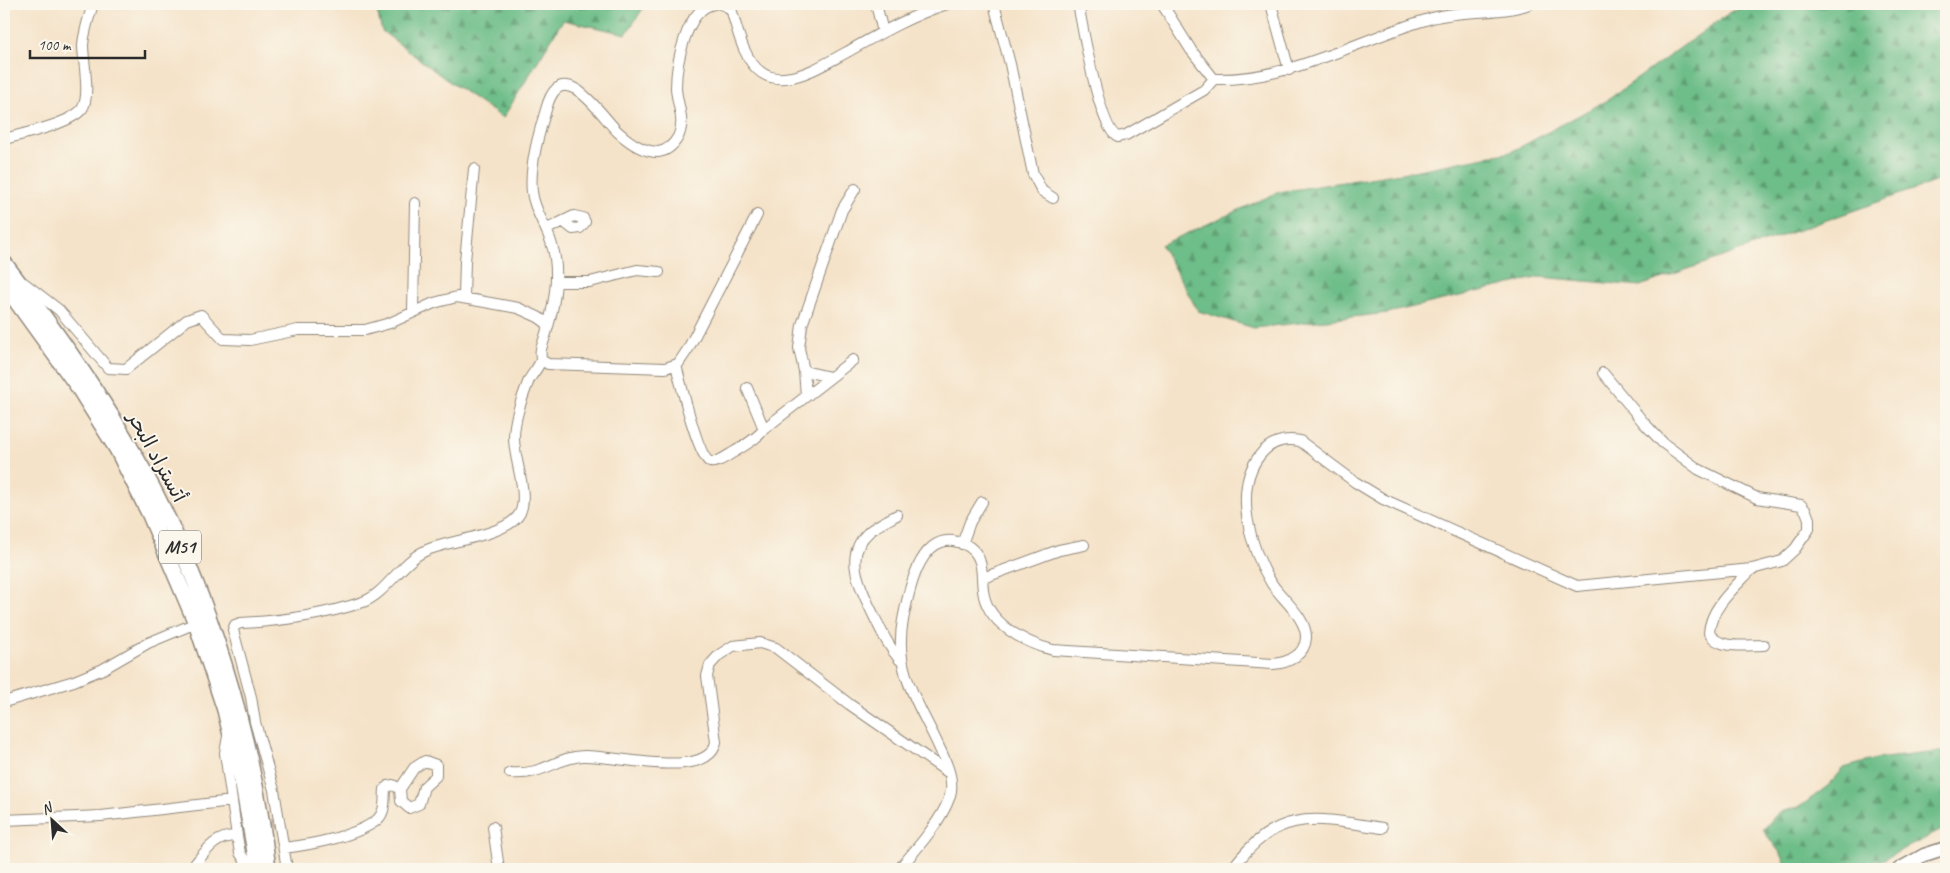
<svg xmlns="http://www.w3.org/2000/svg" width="1950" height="873" font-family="Caveat,'Playpen Sans Arabic',sans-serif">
<defs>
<pattern id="forest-firs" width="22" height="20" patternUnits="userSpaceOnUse" patternTransform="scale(1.25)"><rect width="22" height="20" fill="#6ebe89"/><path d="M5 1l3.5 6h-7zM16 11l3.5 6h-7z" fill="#5b9b70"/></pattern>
</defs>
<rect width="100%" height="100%" fill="#fbf7ec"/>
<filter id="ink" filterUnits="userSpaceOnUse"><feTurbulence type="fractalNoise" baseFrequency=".02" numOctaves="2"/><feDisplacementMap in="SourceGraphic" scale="10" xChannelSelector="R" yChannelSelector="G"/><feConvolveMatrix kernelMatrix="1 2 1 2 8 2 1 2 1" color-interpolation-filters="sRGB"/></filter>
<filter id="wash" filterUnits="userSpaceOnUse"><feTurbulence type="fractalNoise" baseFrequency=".0096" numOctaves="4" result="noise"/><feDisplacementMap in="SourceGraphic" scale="20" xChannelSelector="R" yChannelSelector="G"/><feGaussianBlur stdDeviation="1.12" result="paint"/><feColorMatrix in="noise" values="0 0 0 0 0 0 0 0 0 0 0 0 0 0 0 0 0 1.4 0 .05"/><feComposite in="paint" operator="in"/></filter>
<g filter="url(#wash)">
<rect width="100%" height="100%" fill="#f5e3c9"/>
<path fill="url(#forest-firs)" stroke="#4c745a" d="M375 4H646L626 34 563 20 503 118 444 78 382 31Z
M1749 4H1946V178L1640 286 1540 277 1388 313 1254 328 1198 311 1161 245 1279 192 1408 172 1511 152 1609 99 1729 13Z
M1946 751V828L1864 869H1788L1781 854 1763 830 1778 813 1801 806 1829 785 1844 768 1876 759Z"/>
</g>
<g filter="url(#ink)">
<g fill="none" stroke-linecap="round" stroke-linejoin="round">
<path stroke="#cdbea9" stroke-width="10" stroke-dasharray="10 5" stroke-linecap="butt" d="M235 826 281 822"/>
<g stroke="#90877a" stroke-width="12">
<path id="minor" d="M720 4 728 7 732 12C738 32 744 61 762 73 771 79 782 79 792 77 811 73 830 61 847 52 879 34 912 15 947 4
M876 4 883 32
M994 4 1010 64 1033 174 1042 191 1053 198
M1078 4C1083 27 1099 130 1118 137L1126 135 1204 90 1214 79 1191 50 1162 4
M1271 4 1289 70
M1214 79C1292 81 1358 39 1432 18 1464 9 1497 15 1529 4
M4 139C23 134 70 124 82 109 91 96 83 61 83 45 84 31 89 17 93 4
M547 229 574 216 583 218 585 222 580 228 573 229 564 222
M556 282H590L637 270 659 272
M24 283 59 310 108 368 126 369 187 320 201 315 223 339 250 340 298 330H365L390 323 434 303 457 297 518 308 538 317 548 324
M464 297 465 261 474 169
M413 311 415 203
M541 360 548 364 665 368 678 364 688 349 757 215
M676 365C680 380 698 457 710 462 717 464 728 455 734 452 745 445 757 439 764 429L747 388
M804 371 830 377
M806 395 804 371 799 348 802 325 842 210 855 189
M764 429 853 360
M897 515C888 520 877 525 870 531 843 554 859 584 871 610 880 628 887 645 900 660
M962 544 970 522 982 502
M1752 569C1735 587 1710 608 1709 633 1719 650 1746 645 1764 645
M983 578 1059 550 1084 545
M4 702 74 681 103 669 148 643 196 623
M229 731 225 753 237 836 240 853 251 869
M425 761 436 765V776L424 787 419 804 409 808 401 801 400 789 414 768Z
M510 773C544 776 556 757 583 756 610 754 709 782 716 742L707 676 710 665 719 655 733 646 760 643 776 648 849 704 949 773
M4 820 101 816 232 801
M493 827 499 869
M284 848C309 845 359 836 378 819 386 811 384 799 385 789L388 786 393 785 400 789
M191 869C204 854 214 835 237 836
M287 869 274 790 255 722 251 697 233 630 235 625 241 623C282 621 324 615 363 602 386 594 401 561 427 550 450 540 509 535 520 513 529 494 514 460 514 438 514 419 522 398 529 380 532 374 539 367 541 360 541 357 540 353 541 349 552 317 563 275 551 242 546 226 534 210 532 192 529 165 540 129 548 103 564 56 603 118 618 132 629 142 643 152 658 152 667 151 674 144 678 137 686 121 677 105 676 88 676 65 686 8 714 4
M899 869C915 851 947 815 951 791 953 776 945 760 939 747 919 703 893 671 903 620 908 595 918 537 953 541 960 542 968 545 973 550 984 561 981 576 983 590 986 623 1025 643 1053 650L1273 664C1288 663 1305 655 1306 638 1307 618 1282 599 1272 584 1251 550 1232 490 1260 455 1270 442 1285 438 1300 441L1355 482 1383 499 1577 586 1752 569 1782 561 1795 549 1809 529V519L1806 511 1801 505 1757 498 1698 469 1663 443 1644 423 1603 373
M1232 869C1278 807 1314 817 1382 828"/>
</g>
<g stroke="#90877a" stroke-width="15">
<path id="major" d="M1899 869 1924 855 1946 848"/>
</g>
<g stroke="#90877a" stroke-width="18">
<path id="highway" d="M4 263C54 329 103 397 143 470 207 587 253 737 268 869
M4 284 77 385 117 449 150 515 196 623 225 710 243 785 258 869"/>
</g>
<use href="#minor" stroke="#fff" stroke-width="10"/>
<use href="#major" stroke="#fff" stroke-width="12"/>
<use href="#highway" stroke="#fff" stroke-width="15"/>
</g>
</g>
<g text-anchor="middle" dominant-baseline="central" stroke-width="4" stroke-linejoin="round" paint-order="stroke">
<rect fill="#fbf7ec" stroke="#696865" stroke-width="1" x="159" y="530.5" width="42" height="33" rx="4"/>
<g font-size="19" font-weight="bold" fill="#2b2b2b">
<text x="180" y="547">M51</text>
</g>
<g font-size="20" fill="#2b2b2b" stroke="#fbf7ec">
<text transform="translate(157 457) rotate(61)">أتستراد البحر</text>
</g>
</g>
<rect width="1950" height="873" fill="none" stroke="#fbf7ec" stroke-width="20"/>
<g transform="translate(52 820) rotate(334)" stroke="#fbf7ec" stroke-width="4" paint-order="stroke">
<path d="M0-4L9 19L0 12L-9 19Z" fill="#2b2b2b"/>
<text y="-8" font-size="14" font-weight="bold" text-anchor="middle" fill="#2b2b2b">N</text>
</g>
<path d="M30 50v8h115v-8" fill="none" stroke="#2b2b2b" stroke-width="2.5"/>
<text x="38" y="50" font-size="15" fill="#2b2b2b" stroke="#fbf7ec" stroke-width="4" paint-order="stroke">100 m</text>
</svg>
